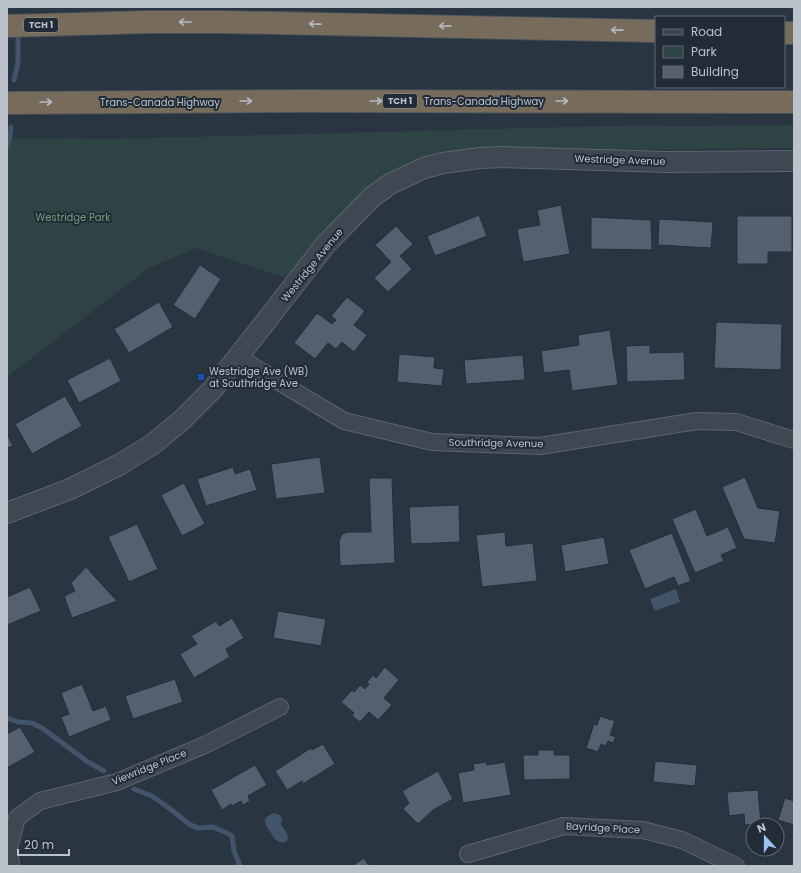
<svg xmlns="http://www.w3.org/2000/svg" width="801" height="873" font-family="Poppins,sans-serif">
<rect width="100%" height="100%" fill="#2a3542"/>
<path fill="#2d4344" d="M794 125V148L529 151 416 167 289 279 196 248 149 268 7 377V138L111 139 607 126Z"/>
<path fill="#41546a" d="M676 589 680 602 655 611 650 599Z
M274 813 280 815 282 819 281 825C285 830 290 835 287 841 284 842 283 843 280 842 276 841 273 837 271 833 264 824 261 818 274 813Z"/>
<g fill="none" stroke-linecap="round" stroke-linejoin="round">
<path stroke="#41546a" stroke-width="5" d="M14 80 18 62V36
M7 146 10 136 11 127
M7 718 18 722 32 723 42 728 88 762 104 771
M134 789 152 796 173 811 189 824 197 828 213 827 227 833 232 836 234 851 240 866"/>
</g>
<path fill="#55606f" stroke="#242e39" d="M561 205 570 254 523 262 517 229 540 225 537 210Z
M479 215 487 236 435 256 427 236Z
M737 216H792V252H768V264H737Z
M591 217 651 220 652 250 591 249Z
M659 219 713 222 711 248 658 245Z
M396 226 413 244 400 256 412 269 388 292 374 278 391 262 375 245Z
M200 265 221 279 195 319 173 305Z
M347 297 365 311 354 325 367 335 354 352 342 342 336 349 328 343 315 359 294 343 317 313 332 324 336 320 331 316Z
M159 302 173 327 129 353 114 329Z
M716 322 782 324 781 370 714 368Z
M610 330 618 385 572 391 569 370 544 373 541 351 579 345 578 335Z
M650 345V353L684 352 685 380 627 382 626 346Z
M399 354 435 357 434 368 444 369 442 386 397 382Z
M523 355 525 380 466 384 464 360Z
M110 358 121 381 79 403 67 380Z
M65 396 82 426 32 454 15 424Z
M7 434 13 446 7 448Z
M320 457 325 493 276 499 271 464Z
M233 467 235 474 250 469 257 490 206 506 197 479Z
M745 477 758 508 780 511 775 543 744 539 722 487Z
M369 478H392L395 563 340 566 339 541 342 534 348 532H371Z
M184 483 205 524 182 536 161 495Z
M459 505 460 542 411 544 409 507Z
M696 509 707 536 728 527 737 548 721 555 724 561 695 573 672 519Z
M137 524 158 569 129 582 108 537Z
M505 532 506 546 533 543 537 581 482 587 476 535Z
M672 533 691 581 678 586 674 577 645 589 629 550Z
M604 537 609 564 565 572 561 545Z
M86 567 117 601 72 618 64 596 75 591 71 583Z
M30 587 41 611 7 625V597Z
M278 611 326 619 321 646 273 638Z
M232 618 244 638 226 649 230 657 194 678 180 654 197 644 191 636 216 621 219 626Z
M385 667 399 680 384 698 392 705 378 720 369 712 360 722 352 716 354 713 341 702 352 690 354 692 360 685 365 689 369 684 367 682 373 675 376 678Z
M175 679 183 702 133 719 125 696Z
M82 684 93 711 106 706 111 720 69 737 61 717 69 714 61 693Z
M600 716 615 721 610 735 616 737 613 743 608 741 606 746 601 744 598 752 586 748 594 724 597 725Z
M20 727 35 752 7 768V734Z
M323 744 335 764 303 784 302 781 287 790 275 771 311 748 312 750Z
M538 750H554V755H570V779L524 780 523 755H538Z
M655 761 697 765 695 786 653 782Z
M486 762 487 765 505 762 511 795 463 803 458 773 474 770 473 764Z
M255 765 267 785 248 796 250 801 243 805 241 801 232 806 231 804 222 810 211 790Z
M438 771 453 799 433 810 418 824 403 809 409 803 402 791Z
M758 790 761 824 745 825 744 814 729 816 727 792Z
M785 798 794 801V825L778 820Z
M364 858 369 866H352Z"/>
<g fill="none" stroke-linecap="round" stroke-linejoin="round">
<g stroke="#5c656f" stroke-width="18">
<path id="minor" d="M238 357 344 421 432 442 540 446 697 421 736 422 794 440
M468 854 564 826 643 830 682 840 736 866
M11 866 9 847 17 818 40 801 117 782 207 744 280 707"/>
</g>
<g stroke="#5c656f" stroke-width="22">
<path id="tertiary" d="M7 513 70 489 119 465 153 444 182 420 212 390 277 307 326 244 372 197 390 184 424 168 443 163 480 158 502 157 667 162 794 161"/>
</g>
<g stroke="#48525c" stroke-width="24">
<path id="motorway" d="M7 26 148 22H225L656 31
M784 33H794
M7 103 302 101 794 102"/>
</g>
<use href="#minor" stroke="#3e4752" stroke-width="16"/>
<use href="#tertiary" stroke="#3e4752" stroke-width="20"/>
<use href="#motorway" stroke="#776b5b" stroke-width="22"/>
</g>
<defs><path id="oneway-shaft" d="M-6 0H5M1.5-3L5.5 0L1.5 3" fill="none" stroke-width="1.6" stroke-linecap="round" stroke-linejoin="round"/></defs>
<g stroke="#b4b9c1">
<use href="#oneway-shaft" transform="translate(185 22) rotate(-180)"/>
<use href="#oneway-shaft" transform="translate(315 24) rotate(-179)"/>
<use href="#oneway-shaft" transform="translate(445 26) rotate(-179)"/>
<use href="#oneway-shaft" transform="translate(617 30) rotate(-179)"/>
<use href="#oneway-shaft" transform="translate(246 101)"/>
<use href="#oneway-shaft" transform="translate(376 101)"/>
<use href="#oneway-shaft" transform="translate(562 101)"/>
<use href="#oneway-shaft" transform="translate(46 102)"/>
</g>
<rect fill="#1a4fb4" stroke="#222c37" stroke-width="1.5" x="197" y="373" width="8" height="8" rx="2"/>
<g text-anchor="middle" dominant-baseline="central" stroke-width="4" stroke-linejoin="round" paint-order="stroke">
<g fill="#222c37" stroke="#8d959f" stroke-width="1">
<rect x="24" y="18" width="34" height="14" rx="3"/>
<rect x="383" y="94" width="34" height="14" rx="3"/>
</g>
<g font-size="9" font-weight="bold" fill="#bbc2cc">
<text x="41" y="25">TCH 1</text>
<text x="400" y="101">TCH 1</text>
</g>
<g font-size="10" fill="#bbc2cc" stroke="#222c37">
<text x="484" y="101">Trans-Canada Highway</text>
<text x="160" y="102">Trans-Canada Highway</text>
<text transform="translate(620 160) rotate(2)">Westridge Avenue</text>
<text transform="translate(312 265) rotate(-51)">Westridge Avenue</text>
<text transform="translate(496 443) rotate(1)">Southridge Avenue</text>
<text transform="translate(149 767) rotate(-22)">Viewridge Place</text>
<text transform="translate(603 828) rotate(3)">Bayridge Place</text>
</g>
<g font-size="10" fill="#749b7b" stroke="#222c37">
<text x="73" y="217">Westridge Park</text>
</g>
<g font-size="10" fill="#bbc2cc" stroke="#222c37" text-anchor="start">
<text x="209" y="371">Westridge Ave (WB)<tspan x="209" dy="12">at Southridge Ave</tspan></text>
</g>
</g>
<rect width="801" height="873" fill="none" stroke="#bbc2cc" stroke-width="16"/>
<rect x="655" y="16" width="130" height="72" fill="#222c37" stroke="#5f6873"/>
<rect x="663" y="29" width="20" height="6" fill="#3e4752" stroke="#5f6873"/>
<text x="691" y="36" font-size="12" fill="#bbc2cc">Road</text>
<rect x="663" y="46" width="20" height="12" fill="#2d4344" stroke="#5f6873"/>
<text x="691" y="56" font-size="12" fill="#bbc2cc">Park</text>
<rect x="663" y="66" width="20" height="12" fill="#55606f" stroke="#5f6873"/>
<text x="691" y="76" font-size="12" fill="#bbc2cc">Building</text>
<g transform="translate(765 837) rotate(339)"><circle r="19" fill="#222c37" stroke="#5f6873"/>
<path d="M0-3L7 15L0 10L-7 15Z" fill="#9bc0f1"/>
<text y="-6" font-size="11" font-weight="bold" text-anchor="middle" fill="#bbc2cc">N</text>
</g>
<path d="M18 849v6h51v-6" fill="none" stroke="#bbc2cc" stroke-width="2"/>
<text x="24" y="849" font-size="12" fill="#bbc2cc" stroke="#222c37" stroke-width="3" paint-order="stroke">20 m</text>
</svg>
